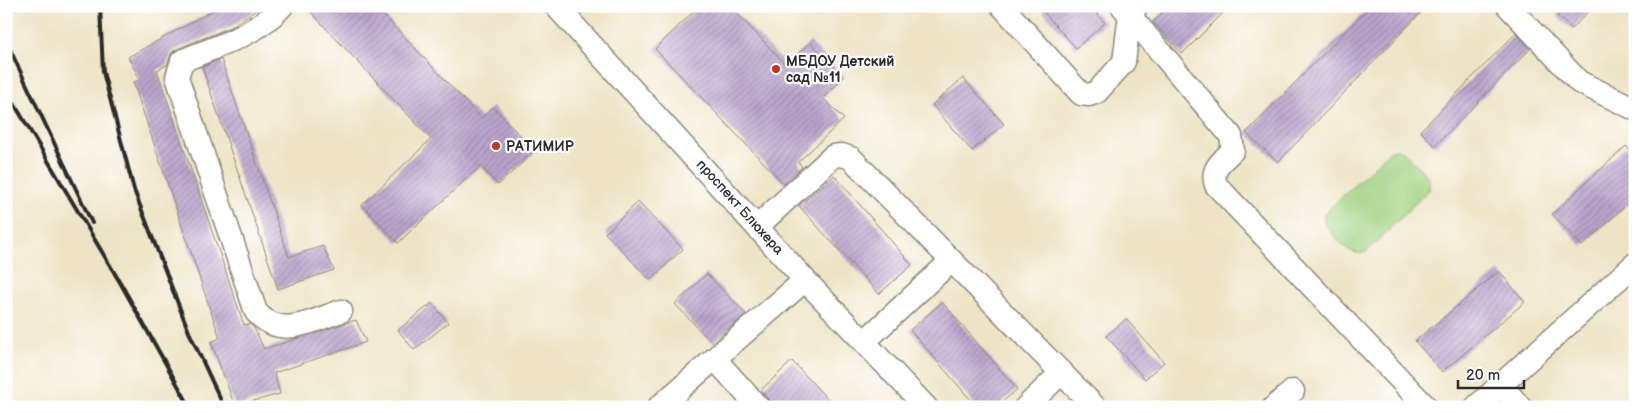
<svg xmlns="http://www.w3.org/2000/svg" width="1641" height="413" font-family="'Balsamiq Sans',sans-serif">
<defs>
<pattern id="building-hatch" width="6" height="6" patternUnits="userSpaceOnUse" patternTransform="scale(1.25)"><rect width="6" height="6" fill="#baa4cc"/><path d="M-1 1l2-2M0 6l6-6M5 7l2-2" fill="none" stroke="#9786a6"/></pattern>
</defs>
<rect width="100%" height="100%" fill="#fff"/>
<filter id="ink" filterUnits="userSpaceOnUse"><feTurbulence type="fractalNoise" baseFrequency=".02" numOctaves="2"/><feDisplacementMap in="SourceGraphic" scale="10" xChannelSelector="R" yChannelSelector="G"/><feConvolveMatrix kernelMatrix="1 2 1 2 8 2 1 2 1" color-interpolation-filters="sRGB"/></filter>
<filter id="wash" filterUnits="userSpaceOnUse"><feTurbulence type="fractalNoise" baseFrequency=".0096" numOctaves="4" result="noise"/><feDisplacementMap in="SourceGraphic" scale="20" xChannelSelector="R" yChannelSelector="G"/><feGaussianBlur stdDeviation="1.12" result="paint"/><feColorMatrix in="noise" values="0 0 0 0 0 0 0 0 0 0 0 0 0 0 0 0 0 1.4 0 .05"/><feComposite in="paint" operator="in"/></filter>
<g filter="url(#wash)">
<rect width="100%" height="100%" fill="#eee4c5"/>
<path fill="#a1d281" stroke="#667e56" d="M1397 149 1403 151 1429 178V190L1366 252C1348 259 1335 235 1324 223V214L1391 150Z"/>
<g id="blocks">
<path fill="url(#building-hatch)" d="M221 6H263L230 27 177 49 172 52 167 65 157 70 244 325 250 324 254 328 264 349 356 320 366 342 274 373 280 394 235 406 211 342 220 338 133 82 140 80 128 57Z
M305 6H375L481 118 493 107 535 151 498 185 480 166 398 243 362 205 431 139Z
M699 6H730L786 65 810 42 844 77 823 98 844 119 798 162 802 167 784 184 655 49Z
M1038 6H1090L1105 23 1076 48Z
M1169 6H1230L1182 54 1153 22Z
M1370 6H1427L1278 162 1246 133Z
M1565 6H1593L1572 29 1557 16Z
M1516 33 1530 49 1435 146 1420 131Z
M221 59 289 257 323 246 334 270 278 289 202 67Z
M963 78 1004 124 972 151 932 105Z
M1626 146 1635 156V197L1582 246 1552 214Z
M834 175 912 265 879 294 799 206Z
M638 202 683 249 650 280 605 233Z
M1499 271 1525 302 1442 372 1415 341Z
M707 274 746 314 712 343 675 304Z
M942 302 1017 389 997 407H977L910 330Z
M432 303 448 323 414 350 398 330Z
M1126 319 1164 362 1145 379 1106 336Z
M792 361 835 407H771L768 399 761 390Z"/>
</g>
</g>
<g filter="url(#ink)">
<use href="#blocks" fill-opacity="0" stroke="#8c8878" stroke-width="1"/>
<g fill="none" stroke-linecap="round" stroke-linejoin="round">
<g stroke="#8c8878" stroke-width="25">
<path id="minor" d="M282 6C257 35 217 46 182 61L177 77 256 312C281 340 311 321 341 311
M556 6 805 280 926 407
M1002 6 1081 94 1089 95 1097 92 1124 62 1130 14 1135 9
M1122 6 1231 136 1233 150C1222 161 1210 169 1216 185L1426 407
M1508 6 1579 82 1635 109
M758 226 833 156 842 155 851 158 1095 407
M865 341 951 261
M715 359 758 407
M1501 385 1520 407
M659 407 805 280
M1026 407 1062 372
M1274 407 1293 391
M1476 407 1635 264"/>
</g>
<use href="#minor" stroke="#fff" stroke-width="22"/>
<path stroke="#2b2b2b" stroke-width="4" d="M100 6 103 72 134 190 189 332 224 407
M6 41 92 223
M6 90 121 284 190 407"/>
</g>
</g>
<g fill="#c8321e" stroke="#fff" stroke-width="2">
<circle cx="776" cy="69" r="5"/>
<circle cx="496" cy="146" r="5"/>
</g>
<g text-anchor="middle" dominant-baseline="central" stroke-width="4.5" stroke-linejoin="round" paint-order="stroke">
<g font-size="14" font-weight="bold" fill="#2b2b2b" stroke="#fff" text-anchor="start">
<text x="786" y="61">МБДОУ Детский<tspan x="786" dy="16">сад №11</tspan></text>
<text x="506" y="146">РАТИМИР</text>
</g>
<g font-size="14" fill="#2b2b2b" stroke="#fff">
<text transform="translate(740 207) rotate(48)">проспект Блюхера</text>
</g>
</g>
<rect width="1641" height="413" fill="none" stroke="#fff" stroke-width="25"/>
<path d="M1458 380v8h66v-8" fill="none" stroke="#2b2b2b" stroke-width="2.5"/>
<text x="1466" y="380" font-size="15" fill="#2b2b2b" stroke="#ffffff" stroke-width="4" paint-order="stroke">20 m</text>
</svg>
